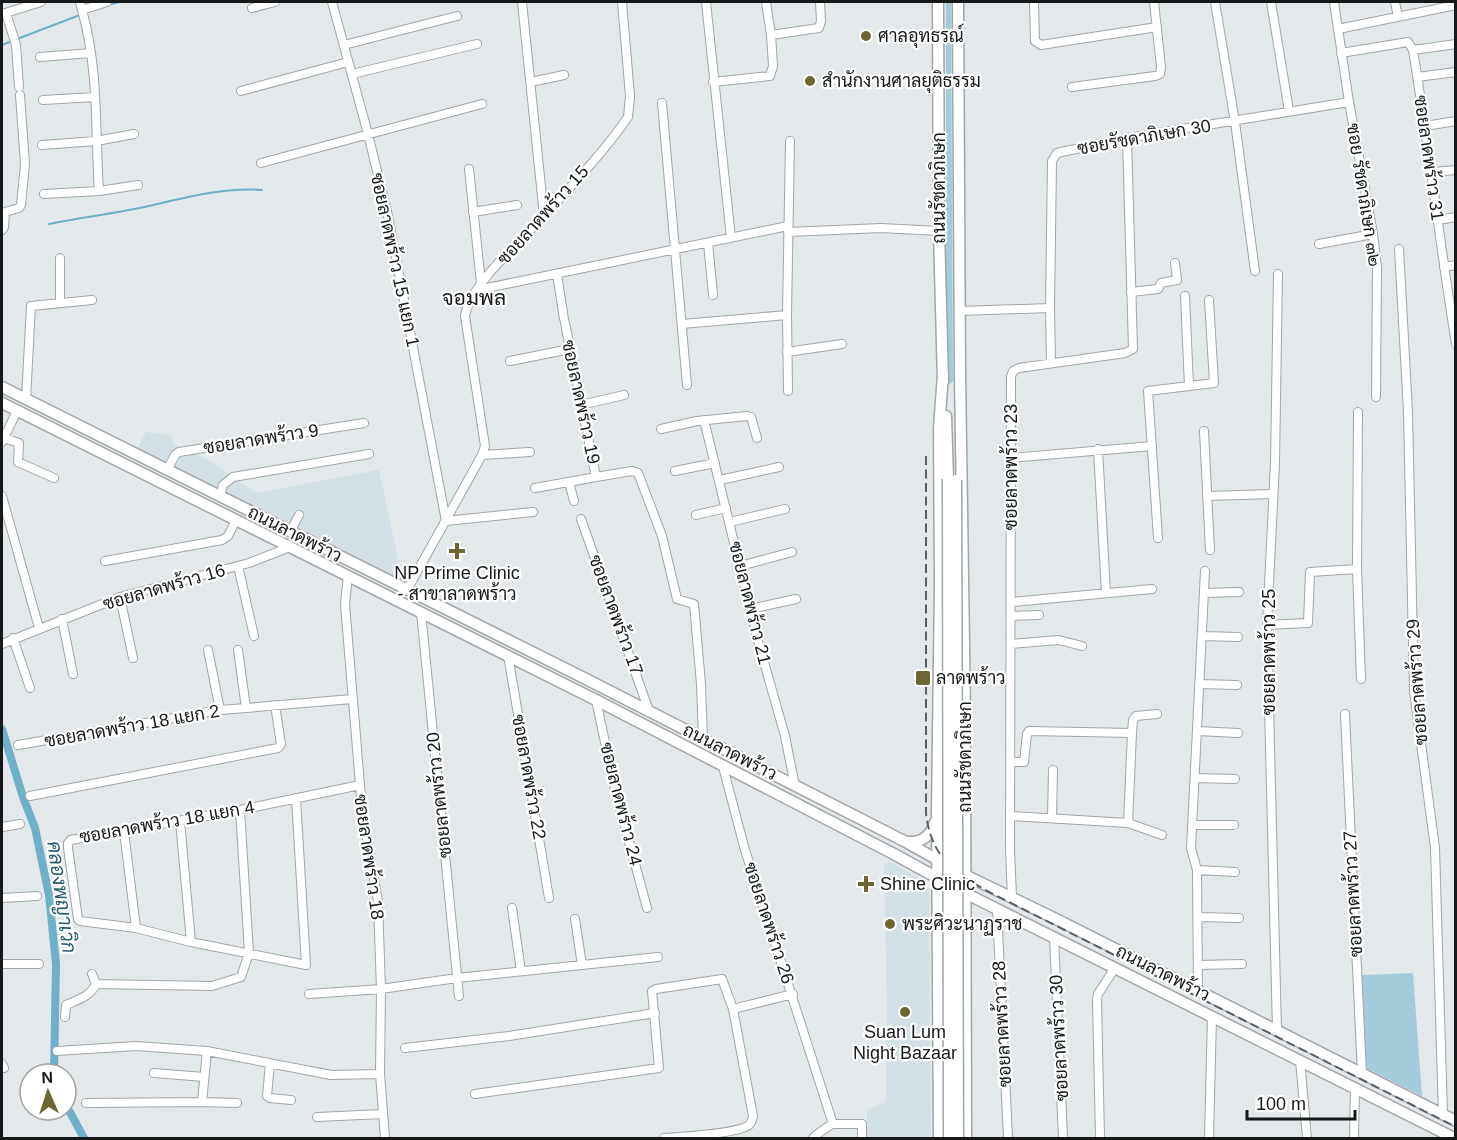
<svg xmlns="http://www.w3.org/2000/svg" width="1457" height="1140" font-family="Helvetica,Sarabun,sans-serif">
<rect width="100%" height="100%" fill="#e3e9eb"/>
<path fill="#d2dfe5" d="M146 432 171 435 173 444 210 461 256 493 379 470 403 582 137 449Z
M888 860 924 882 929 889 931 1138H867V1110L886 1102 887 1004 884 863 888 865Z"/>
<path fill="#a3ccdb" d="M946 2H951L953 381 950 384 948 383 946 308Z
M1413 973 1422 1096 1366 1068 1362 975Z"/>
<g fill="none" stroke-linecap="round" stroke-linejoin="round">
<path stroke="#6eb0c7" stroke-width="2" d="M108 5 119 2
M17 39 80 15
M2 45 12 41
M49 224C83 217 119 213 153 205 188 197 226 187 262 190"/>
<path stroke="#6eb0c7" stroke-width="8" d="M2 729 23 797 35 828 49 895 56 964 54 1074
M66 1105 84 1138"/>
<g stroke="#a0a5a7" stroke-width="10">
<path id="minor" d="M80 2 82 10 107 2
M332 2 368 134 388 216 446 521 533 512
M522 2 544 216
M706 2 731 238
M766 2 771 35 819 28 821 21 820 2
M1034 2 1035 41 1041 45 1157 27
M1215 2 1235 122 1255 271
M1271 2 1289 111
M1334 2 1349 102 1373 234 1377 267 1376 397
M1395 2 1398 17
M252 8 275 2
M82 10C99 69 95 131 99 191
M6 13 16 45 19 87
M2 14 41 2
M1338 29 1456 5
M344 45 457 16
M1413 50 1456 44
M1341 53 1408 42 1413 50C1429 148 1440 246 1456 344
M40 57 91 53
M352 74 477 44
M1417 77 1456 72
M531 82 564 75
M713 82 770 76 773 66 771 35
M1072 87 1155 76 1160 74 1161 67 1154 2
M241 91 348 62
M43 100 95 97
M662 103 687 385
M1425 126 1456 121
M42 145 96 141 134 134
M261 163 482 104
M469 169 481 283
M1433 172 1456 170
M44 194 99 191 138 185
M473 212 517 205
M1438 220 1456 217
M2 230 4 227 5 212 19 208 21 205 25 164 20 95
M788 232 881 228 939 231
M708 243 713 295
M1319 244 1373 234
M1399 249 1408 412 1414 691 1435 848 1443 1115
M60 258V303
M1444 267 1456 265
M557 274 564 319
M477 290 788 226
M1131 292 1158 289 1161 283 1177 280 1175 263
M1185 296 1189 386
M1050 308 1051 362
M960 311 1050 308 1052 161 1057 153 1127 138 1349 102
M565 323 596 477 632 471 638 473 662 536 677 599 694 604 701 684 703 738
M682 324 787 315
M787 352 842 344
M510 361 570 349
M788 391 787 315 790 141
M26 399 31 306 92 300
M581 405 624 395
M1358 412 1357 569 1361 679
M704 420 758 641 785 736 795 786
M661 429 697 421 747 416 751 417 757 438
M1204 431 1210 550
M4 438 19 443 18 462 54 478
M2 442 17 411
M1098 449 1106 593
M482 455 530 452
M1011 458 1152 446
M167 470 175 455 179 452 364 423
M675 471 715 463
M720 480 779 467
M569 482 574 501
M535 488 596 477
M2 496 39 628
M1207 496 1273 494
M220 497 223 485 233 477 369 454
M696 515 726 508
M581 519 649 711
M730 522 785 509
M290 532 299 515
M1158 538 1148 391 1214 383 1209 300
M105 561 222 540 228 536 236 520
M238 566 254 636
M740 566 792 552
M348 576 345 604 362 809 378 902 381 989 380 1074 385 1138
M407 590 482 455 485 446 465 316C471 283 521 241 544 216 573 184 604 152 628 117L630 96 622 2
M1204 593 1239 592
M120 597 133 658
M1012 602 1152 589
M750 609 796 599
M421 612 459 996
M1012 616 1039 615
M62 619 73 674
M1267 625 1308 623 1310 572 1357 569
M1202 636 1238 637
M13 638 30 688
M2 644 120 597 249 563 290 547
M1011 644 1059 640 1082 646
M208 650 220 710
M238 650 246 708 352 699
M508 655 549 898
M1199 684 1237 685
M596 700 616 794 647 908
M1345 714 1362 1074
M1197 731 1238 733
M1132 733 1133 720 1136 716 1157 714
M18 745 220 710 246 708
M1011 762H1024L1027 734 1029 731 1132 733 1128 823
M723 767 745 850 832 1121V1124L816 1135 813 1138
M1195 778 1235 779
M30 796 278 748 281 744 275 705
M296 798 306 965 191 942 136 928 80 921 78 919 68 848V843L71 840 240 810 360 785
M1010 816 1128 823 1162 835
M1052 818 1053 770
M180 821 191 942
M1192 825H1234
M2 827 20 824
M124 831 136 928
M1197 870 1235 872
M1012 897 1010 850 1011 377 1013 371 1019 368 1125 353 1133 349 1127 138
M2 898 37 896
M512 908 521 971
M997 909 1008 1138
M1199 917 1239 918
M575 919 582 965
M1054 937 1063 1138
M2 964H39
M1198 965 1242 964
M92 974 96 984 212 986 241 977 249 953 240 810
M1198 990 1197 870 1191 848 1205 571
M309 994 381 989 457 978 658 957
M733 1009 793 994
M65 1017 66 1005C77 1000 90 997 96 984
M1277 1031 1267 625 1275 463 1278 274
M405 1048 509 1036 655 1013
M57 1051 136 1046 207 1051
M1300 1060 1307 1138
M270 1063 267 1096 270 1098 291 1100
M2 1064 4 1068
M154 1073 204 1077
M475 1094 659 1068 652 991 656 989 722 979 733 1009 753 1116C752 1120 752 1122 749 1125 740 1133 680 1137 664 1138
M202 1102 237 1103
M86 1103 202 1102 207 1051 331 1075 380 1074
M317 1117 383 1114
M832 1124H862V1138
M1100 1138 1097 1000 1098 994 1115 968
M1209 1138 1212 1016
M1354 1138 1355 1088"/>
</g>
<g stroke="#a0a5a7" stroke-width="13">
<path id="major" d="M938 2 939 231 943 382
M958 2 960 375 965 713 966 1138
M2 387 586 679 904 841 965 875 1058 920 1456 1121
M2 403 596 700 892 853 965 893 1454 1138
M946 416 948 479
M907 842C921 843 931 836 935 822
M939 1138 937 813 940 585 939 428 943 375"/>
</g>
<use href="#minor" stroke="#fff" stroke-width="8"/>
<use href="#major" stroke="#fff" stroke-width="10"/>
<path stroke="#5c5f61" stroke-width="2" stroke-dasharray="9 4.5" stroke-linecap="butt" d="M926 456V814C932 860 957 875 995 895L1456 1127"/>
<g stroke="#a0a5a7" stroke-width="13" stroke-linecap="butt">
<path id="major-bridge" d="M948 479 949 1138
M956 480 958 1138"/>
</g>
<use href="#major-bridge" stroke="#fff" stroke-width="10"/>
</g>
<g fill="#6d6632" stroke="#fff" stroke-width="2">
<circle cx="866" cy="36" r="6"/>
<circle cx="810" cy="81" r="6"/>
<path d="M454 542h6v6h6v6h-6v6h-6v-6h-6v-6h6z"/>
<rect x="915" y="670" width="16" height="16" rx="3"/>
<path d="M863 875h6v6h6v6h-6v6h-6v-6h-6v-6h6z"/>
<circle cx="890" cy="924" r="6"/>
<circle cx="905" cy="1012" r="6"/>
</g>
<g text-anchor="middle" dominant-baseline="central" stroke-width="4.5" stroke-linejoin="round" paint-order="stroke">
<g font-size="18" fill="#161819" stroke="#fff" text-anchor="start">
<text x="878" y="36">ศาลอุทธรณ์</text>
<text x="822" y="81">สำนักงานศาลยุติธรรม</text>
<text x="457" y="573" text-anchor="middle">NP Prime Clinic<tspan x="457" dy="21">- สาขาลาดพร้าว</tspan></text>
<text x="936" y="678">ลาดพร้าว</text>
<text x="880" y="884">Shine Clinic</text>
<text x="902" y="924">พระศิวะนาฏราช</text>
<text x="905" y="1032" text-anchor="middle">Suan Lum<tspan x="905" dy="21">Night Bazaar</tspan></text>
</g>
<g font-size="18" fill="#161819" stroke="#fff">
<text transform="translate(1144 137) rotate(-10)">ซอยรัชดาภิเษก 30</text>
<text transform="translate(1429 158) rotate(82)">ซอยลาดพร้าว 31</text>
<text transform="translate(939 188) rotate(-90)">ถนนรัชดาภิเษก</text>
<text transform="translate(1364 195) rotate(81)">ซอย รัชดาภิเษก ๓๒</text>
<text transform="translate(543 215) rotate(-48)">ซอยลาดพร้าว 15</text>
<text transform="translate(395 260) rotate(78)">ซอยลาดพร้าว 15 แยก 1</text>
<text transform="translate(581 402) rotate(78)">ซอยลาดพร้าว 19</text>
<text transform="translate(261 439) rotate(-9)">ซอยลาดพร้าว 9</text>
<text transform="translate(1011 467) rotate(-90)">ซอยลาดพร้าว 23</text>
<text transform="translate(295 534) rotate(27)">ถนนลาดพร้าว</text>
<text transform="translate(164 587) rotate(-16)">ซอยลาดพร้าว 16</text>
<text transform="translate(750 603) rotate(76)">ซอยลาดพร้าว 21</text>
<text transform="translate(616 615) rotate(70)">ซอยลาดพร้าว 17</text>
<text transform="translate(1269 652) rotate(-90)">ซอยลาดพร้าว 25</text>
<text transform="translate(1417 682) rotate(-94)">ซอยลาดพร้าว 29</text>
<text transform="translate(132 726) rotate(-10)">ซอยลาดพร้าว 18 แยก 2</text>
<text transform="translate(730 752) rotate(27)">ถนนลาดพร้าว</text>
<text transform="translate(965 757) rotate(-90)">ถนนรัชดาภิเษก</text>
<text transform="translate(529 777) rotate(80)">ซอยลาดพร้าว 22</text>
<text transform="translate(439 795) rotate(-96)">ซอยลาดพร้าว 20</text>
<text transform="translate(621 804) rotate(76)">ซอยลาดพร้าว 24</text>
<text transform="translate(167 822) rotate(-10)">ซอยลาดพร้าว 18 แยก 4</text>
<text transform="translate(369 857) rotate(82)">ซอยลาดพร้าว 18</text>
<text transform="translate(1353 894) rotate(-93)">ซอยลาดพร้าว 27</text>
<text transform="translate(769 923) rotate(72)">ซอยลาดพร้าว 26</text>
<text transform="translate(1163 973) rotate(27)">ถนนลาดพร้าว</text>
<text transform="translate(1002 1024) rotate(-93)">ซอยลาดพร้าว 28</text>
<text transform="translate(1059 1038) rotate(-93)">ซอยลาดพร้าว 30</text>
</g>
<g font-size="20" font-style="italic" fill="#255b6d" stroke="#fff">
<text transform="translate(62 897) rotate(82)">คลองพญาเวิก</text>
</g>
<g font-size="21" fill="#161819" stroke="#fff">
<text x="474" y="297">จอมพล</text>
</g>
</g>
<rect width="1457" height="1140" fill="none" stroke="#161819" stroke-width="6"/>
<g transform="translate(48 1092) rotate(357)"><circle r="28" fill="#ffffff" stroke="#a2a3a3" stroke-width="1.5"/>
<path d="M0-4.5L10 22L0 15L-10 22Z" fill="#6d6632"/>
<text y="-9" font-size="16" font-weight="bold" text-anchor="middle" fill="#161819">N</text>
</g>
<path d="M1247 1110v9h108v-9" fill="none" stroke="#161819" stroke-width="3"/>
<text x="1256" y="1110" font-size="18" fill="#161819" stroke="#ffffff" stroke-width="4.5" paint-order="stroke">100 m</text>
</svg>
